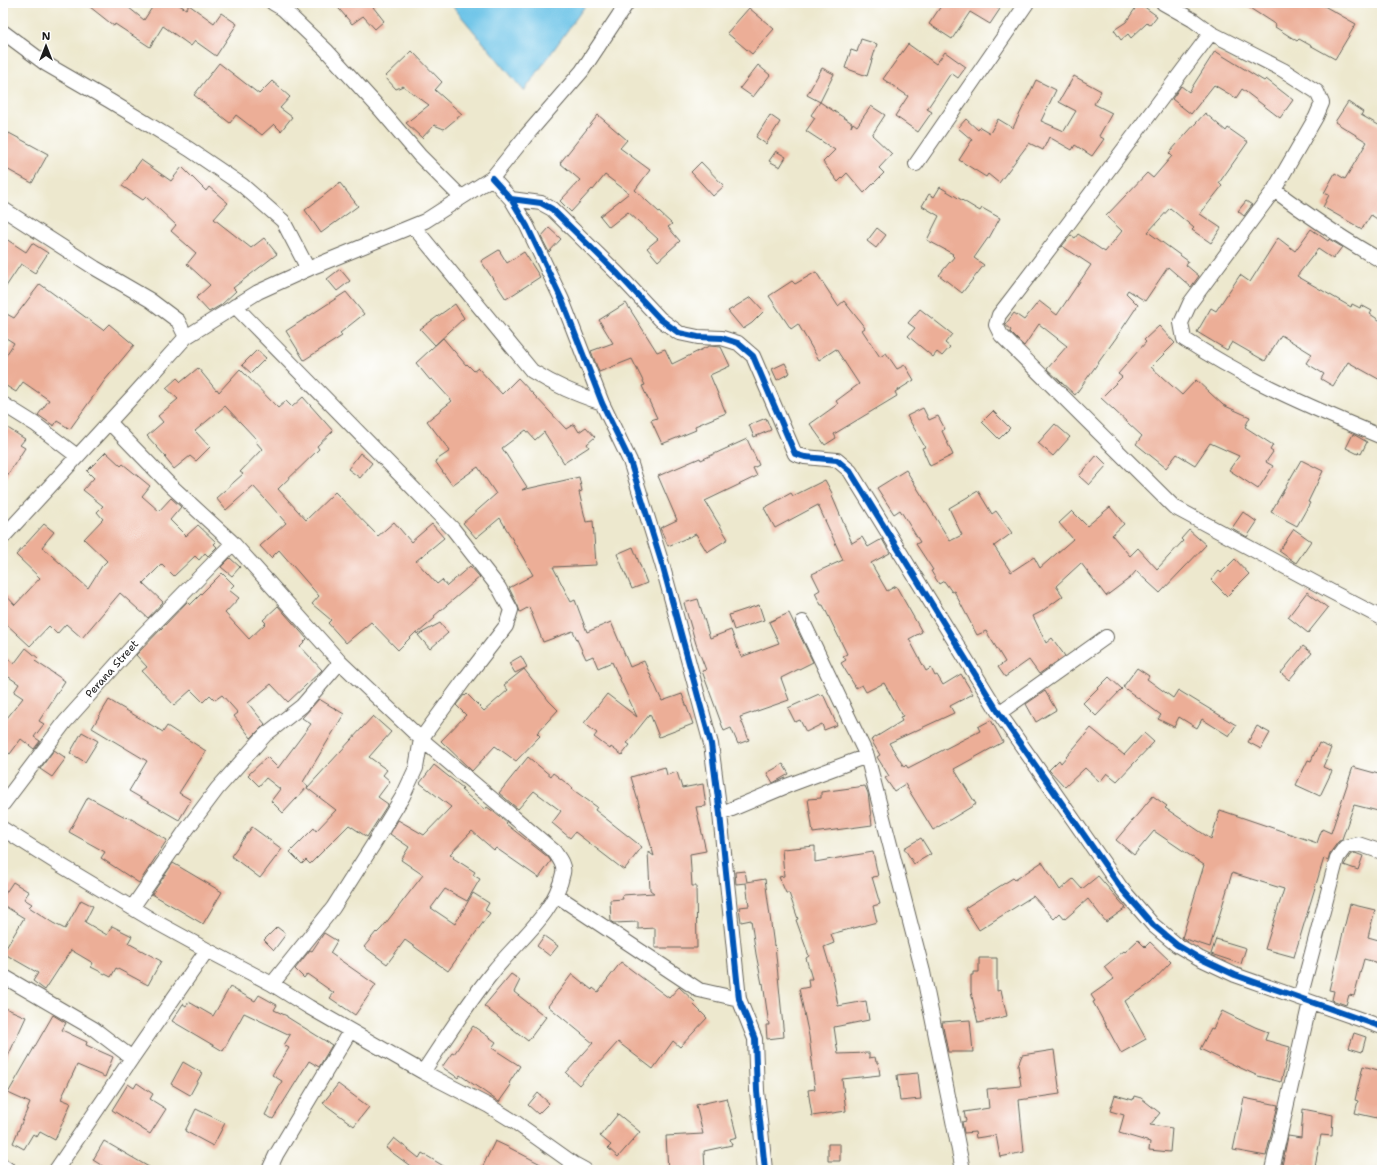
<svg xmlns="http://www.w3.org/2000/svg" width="1385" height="1173" font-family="'Shantell Sans',sans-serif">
<rect width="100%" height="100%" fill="#fff"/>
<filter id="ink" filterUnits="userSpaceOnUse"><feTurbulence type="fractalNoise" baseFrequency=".025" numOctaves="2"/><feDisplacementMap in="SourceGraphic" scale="8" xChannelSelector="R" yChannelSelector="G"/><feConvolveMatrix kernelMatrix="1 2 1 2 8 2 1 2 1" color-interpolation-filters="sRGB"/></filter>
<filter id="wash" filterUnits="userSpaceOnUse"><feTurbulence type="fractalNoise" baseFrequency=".012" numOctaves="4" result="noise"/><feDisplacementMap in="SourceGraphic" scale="16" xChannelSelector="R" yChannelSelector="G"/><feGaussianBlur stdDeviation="0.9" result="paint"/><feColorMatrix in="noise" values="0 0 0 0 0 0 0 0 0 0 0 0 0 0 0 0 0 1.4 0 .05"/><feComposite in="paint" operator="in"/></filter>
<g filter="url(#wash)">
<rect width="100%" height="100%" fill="#ede8ce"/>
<path fill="#6ac3e7" stroke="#437082" d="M450 3H587L524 91Z"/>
<g id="blocks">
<path fill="#ecae97" d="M85 3H123L144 20 155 3H176L186 9 189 5 214 23 221 13 237 24 216 56 195 41 191 46 163 26 150 47 115 24 114 26Z
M334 3H378L373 7 384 21 375 29 363 16 352 24Z
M943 3H991L1000 9 990 24 970 12 952 39 929 24Z
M1139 3 1157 16 1150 25 1147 23 1131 38 1128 34 1121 40 1114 30 1126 22Z
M1242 3H1319L1356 24 1335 59 1299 39 1297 41 1275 27 1276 25Z
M749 8 774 29 752 54 727 33Z
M861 39 877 44 867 76 845 68 851 50 857 52Z
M908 44 936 64 945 52 966 67 958 78 951 73 927 109 932 112 918 132 895 116 908 96 883 79Z
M412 51 442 82 435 90 462 114 444 129 434 125 422 138 406 123 429 105 403 86 396 89 385 77Z
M1215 51 1264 81 1266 79 1293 100 1280 118 1242 89 1236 98 1214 85 1191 114 1172 99 1181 86 1189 92Z
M219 63 259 94 272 81 290 97 280 108 292 117 281 131 274 124 262 135 236 115 230 123 194 95Z
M758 65 770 75 753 97 740 88Z
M822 68 834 74 820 102 807 95Z
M1074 76 1101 91 1094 104 1112 113 1099 136 1104 139 1092 156 1075 145 1072 150 1049 137 1043 150 1029 143 999 183 988 174 986 177 959 160 972 140 958 128 966 119 978 130 980 127 990 133 998 119 1013 128 1036 80 1056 90 1041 121 1064 131 1076 111 1059 102Z
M820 102 852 123 851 127 853 123 857 126 871 106 885 115 872 135 892 154 879 168 884 173 864 193 847 173 838 182 823 162 835 150 806 131 815 118 811 115Z
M1348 102 1363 112 1361 115 1382 127V222L1371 215 1362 229 1323 207 1329 195 1324 193 1335 173 1345 179 1367 142 1335 122Z
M1205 113 1226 131 1228 128 1248 142 1219 183 1222 186 1200 214 1221 228 1211 243 1192 230 1194 228 1170 208 1148 232 1188 261 1186 265 1199 276 1191 287 1168 267 1145 301 1128 290 1126 293 1138 305 1116 338 1075 395 1047 369 1067 346 1039 324 1024 346 1010 332 1011 330 1005 325 1014 313 1024 320 1039 301 1057 315 1091 265 1062 246 1071 235 1075 238 1078 234 1105 252 1122 231 1106 216 1147 173 1153 178 1172 156 1169 153Z
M598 115 627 140 620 148 650 170 635 190 672 224 668 227 680 241 658 261 647 248 658 239 628 212 609 227 600 216 629 193 605 175 593 190 592 189 571 212 560 201 580 180 560 163Z
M770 115 780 122 766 144 756 137Z
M9 133 48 154 32 183 3 167V144Z
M776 151 786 157 780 167 769 161Z
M141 160 171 181 182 167 206 191 209 187 228 203 214 219 251 248 264 238 277 254 233 288 236 291 221 305 209 312 196 298 210 285 187 264 196 253 171 231 176 225 146 197 143 200 122 186Z
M701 162 724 186 713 196 691 172Z
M340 183 358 206 321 233 305 210Z
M940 187 980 211 982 208 1000 218 989 238H988L974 258 984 265 962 293 939 275 954 257 952 255 953 254 927 240 939 216 922 206 929 194 934 197Z
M1246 201 1252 205 1244 216 1238 211Z
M549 228 561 239 549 252 541 237Z
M877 228 886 235 876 248 867 241Z
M1311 229 1328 241 1329 239 1342 247 1333 259 1318 249 1297 276 1351 307 1352 304 1360 308 1361 305 1372 311 1370 314 1382 322V381L1348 362 1333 386 1321 379 1324 374 1306 363 1312 354 1281 335 1265 361 1232 342 1227 350 1197 332 1211 308 1216 311 1240 275 1250 282 1278 238 1295 251Z
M3 237 26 252 32 243 48 253 35 273 21 264 3 291Z
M499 250 507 263 524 252 540 277 506 299 481 261Z
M340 269 350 281 337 291 327 279Z
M816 272 838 306 844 301 865 328 862 330 880 357 886 353 897 369 905 365 914 380 895 392 897 396 834 434 836 438 825 445 810 424 838 404 836 401 859 384 836 349 819 360 798 324 791 329 769 296 792 281 795 284Z
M40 284 103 330 109 324 134 345 105 380 70 429 57 421 54 426 38 415 49 400 23 382 16 392 3 384V360L14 343 3 336V312L14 318Z
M346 292 364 314 340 333 342 336 304 360 286 331Z
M751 297 764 311 752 323 743 329 728 311Z
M626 303 657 352 665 349 672 364 709 346 721 347 730 366 710 375 726 413 695 426 696 430 662 444 651 420 657 418 642 386 645 385 632 359 599 372 591 351 613 343 599 320Z
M455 304 464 318 435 345 420 329Z
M920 309 952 334 945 343 950 347 942 356 937 352 933 357 908 336 915 328 908 323Z
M1159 326 1175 343 1151 367 1182 395 1196 380 1223 405 1250 417 1245 427 1273 445 1270 450 1273 452 1266 462 1273 466 1258 489 1229 470 1239 456 1210 443 1195 465 1177 454 1166 468 1136 444 1142 436 1101 398 1122 377 1118 374 1146 342 1144 340Z
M443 338 466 365 467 364 474 371 478 368 502 394 518 378 566 429 574 424 579 432 586 427 595 437 587 444 589 447 564 463 544 432 535 440 526 430 502 448 527 487 522 490 579 477 582 491 579 492 586 522 593 521 596 565 553 567 571 602 575 600 587 632 611 622 630 667 644 661 662 701 682 694 693 724 659 737 650 714 627 743 630 745 622 755 611 747 610 749 594 737 597 733 584 723 607 694 637 717 612 662 598 668 593 656 586 659 573 631 543 642 529 607 520 612 518 606 509 588 533 575 500 518 476 538 463 523 496 494 478 467 452 485 435 461 450 451 427 421 452 401 432 379 430 380 416 363Z
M257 350 266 358 251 373 242 365Z
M785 363 790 373 777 380 772 369Z
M198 368 216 390 217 389 219 392 240 369 278 408 286 401 292 407 303 397 333 431 317 446 319 449 278 489 306 520 335 492 378 536 394 522 411 542 432 524 444 538 416 561 437 584 442 580 447 586 470 566 480 577 434 616 435 618 417 634 416 632 398 650 371 622 346 643 328 623 331 620 312 604 319 596 279 550 271 558 260 546 286 523 265 499 253 486 226 510 216 498 243 474 240 472 262 449 256 442 257 440 225 406 195 431 210 447 196 461 190 456 174 469 165 458 166 457 147 436 163 422 158 416 178 399 166 388 177 378 181 382Z
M923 408 929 420 938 416 945 429 942 431 953 455 930 466 922 448 925 447 907 416Z
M993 411 1010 428 999 439 982 422Z
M766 418 771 430 754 437 749 425Z
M1055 424 1070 437 1053 456 1038 443Z
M3 425 25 439 20 445 25 448 3 482Z
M1353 434 1367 442 1361 454 1358 452V454L1346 448Z
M747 439 759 465 753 468 757 476 705 501 728 539 707 552 696 534 668 546 660 528 677 520 658 476 700 458 701 460Z
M106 452 121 466 123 464 150 486 142 496 159 511 171 498 181 507 170 520 186 536 198 525 216 542 214 544 217 547 208 556 205 553 199 560 195 556 174 576 162 564 143 583 163 602 148 618 120 593 82 638 66 624 57 634 49 626 30 646 3 621V592L15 605 40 578 16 555 44 524 54 532 42 547 88 588 102 566 107 561 84 539 103 519 97 512 103 506 83 490 94 478 87 471Z
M360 453 372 463 360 478 348 469Z
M1097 455 1107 465 1089 485 1079 476Z
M1301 460 1323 471 1308 502 1310 503 1297 526 1271 512Z
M906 470 950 541 962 535 949 508 978 491 992 514 996 511 1012 533 994 546 1011 572 1034 557 1040 568 1073 539 1059 523 1072 511 1087 526 1110 507 1124 524 1112 535 1130 556 1138 548 1157 569 1183 541 1181 539 1189 530 1206 545 1160 593 1136 571 1130 578 1106 596 1081 563 1056 586 1063 596 1041 612 1033 616 1046 643 1052 638 1065 656 1039 674 1029 660 1005 677 998 667 1005 662 986 631 977 635 954 591 952 592 944 581 939 584 931 571 933 570 916 544 920 542 900 510 894 514 877 488Z
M825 480 833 495 832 496 852 543 862 537 868 547 882 539 890 553 871 563 887 591 896 586 922 632 909 639 926 671 931 668 935 676 937 675 943 685 961 674 973 694 950 706 954 713 889 743 904 767 906 765 908 768 980 731 978 727 991 720 1003 742 954 769 976 804 933 830 905 784 894 791 885 778 889 776 877 757 880 755 871 740 902 721 900 717 903 716 884 683 866 692 862 685 856 688 841 663 846 660 843 656 847 654 823 605H821L815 593 820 590 812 574 843 560 818 505 775 528 764 508 791 493 793 496Z
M1243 512 1257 522 1247 537 1232 528Z
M1294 529 1311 541 1296 563 1279 551Z
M633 547 647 583 632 589 617 554Z
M230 558 240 567 232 576 221 567Z
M1235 559 1249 574 1227 596 1211 580 1219 571 1221 573Z
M222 573 234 585 229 590 239 598 225 613 249 639 266 623 263 620 278 606 307 639 300 646 322 670 288 702 271 684 248 703 265 724 251 738 234 716 238 713 222 695 215 700 210 695 203 702 191 690 174 705 142 671 147 667 136 655 187 602 190 605Z
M1307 592 1328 608 1308 633 1288 617Z
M698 599 710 638 731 630 741 657 779 643 769 622 789 613 813 662 781 678 789 700 740 717 749 740 738 744 731 728 724 731 702 671 706 670 696 644 684 603Z
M759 605 764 620 734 630 729 615Z
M440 623 448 633 430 649 418 635Z
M1303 646 1312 653 1289 680 1281 673Z
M26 648 38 658 35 661 65 681 39 721 44 724 34 737 40 741 34 749 21 739 10 754 3 749V723L23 698 14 692 19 684 3 673V654L14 664Z
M521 656 527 667 515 673 509 663Z
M1137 668 1149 676 1147 679 1173 698 1178 690 1236 725 1229 736 1202 719 1197 728 1179 717 1174 727 1158 719 1161 715 1123 687Z
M524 669 549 701 558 710 537 733 540 736 516 761 495 746 472 771 441 741 466 715 456 705 464 695 465 696 467 694 484 711 508 690 504 685Z
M1109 677 1122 689 1096 716 1083 703Z
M1045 691 1056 710 1036 722 1026 704Z
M819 694 820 696 823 694 837 725 824 730 822 724 806 732 800 720 795 722 788 708Z
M319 699 344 714 303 782 308 786 283 813 271 801 280 789 266 778 259 786 248 775 267 757 278 768 311 724 302 718Z
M109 700 163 732 167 726 206 751 179 793 191 800 179 820 129 791 147 761 92 728Z
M373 716 391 732 369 757 387 770 383 775 390 781 378 797 388 804 367 837 349 825 310 864 306 860 302 864 290 852 314 828 316 831 336 810 307 788Z
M1257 726 1270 733 1261 749 1248 742Z
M1091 728 1124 755 1144 733 1154 742 1117 781 1107 773 1100 782 1085 768 1065 787 1049 770 1059 760 1061 763Z
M82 732 98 741 85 762 70 753Z
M1319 743 1331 748 1323 767 1332 771 1320 796 1296 785 1308 760 1311 761Z
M54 750 66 758 52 777 40 769Z
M528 757 551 776 553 773 573 788 572 789 597 807 595 810 642 847 624 870 575 832 570 838 552 823 561 811 534 791 518 809 499 793Z
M783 764 789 774 773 783 767 773Z
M434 765 463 788 461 790 485 810 487 807 494 812 507 823 506 824 548 857 551 861 539 878 496 848 494 850 472 831 450 854 454 856 453 858 475 872 473 875 480 879 467 901 445 889 431 908 455 924 473 893 489 903 485 910 490 913 448 971 405 940 387 964 364 947 376 932 377 933 382 928 423 875 401 860 409 847 390 834 398 820 424 835 451 807 420 783Z
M665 767 667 775 677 772 682 788 703 784 706 806 696 807 706 851 690 854 692 886H696L697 948H655V928L638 929V922L614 923 611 922 610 900 623 899 622 895 654 893 650 890 648 852 654 856 631 777Z
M1353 767 1382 775V812L1354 805 1342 839 1338 842 1330 853 1328 860 1324 858 1294 957 1265 949 1284 889 1232 873 1210 947 1182 938 1204 865 1154 831 1134 855 1116 840 1153 796 1167 806 1165 808 1211 839 1220 810 1317 843 1322 829 1331 833Z
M865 786 868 793 872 825 813 833 808 799 821 798V792Z
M88 797 127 818 128 817 167 840 139 883 101 858 105 852 69 832Z
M252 827 282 849 260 878 231 856Z
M921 838 931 854 914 864 904 848Z
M815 846V862L873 852 878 876 872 877 880 904 873 906 877 922 831 934 834 943 824 947 833 977 838 1006 866 1001 869 1020 834 1027 838 1054 869 1053V1058L875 1057 876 1062H878L880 1075 842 1079 846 1111 812 1116 808 1090 815 1089 811 1061H812L809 1036 799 989 809 987 808 979H812L806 958 809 956 796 920 798 919 789 893H786L779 877 784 876 782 849Z
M1355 853 1363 856 1358 870 1344 865 1350 855Z
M1042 862 1060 890 1073 879 1082 889 1098 876 1126 908 1106 922 1088 899 1065 919 1060 913 1054 919 1033 896 979 930 965 908 1013 878 1015 880Z
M173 863 222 892 203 924 152 894Z
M745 871 747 882 765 879 774 946 775 945 784 1037 767 1039 766 1025H769L763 983 762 984 756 954 751 920 741 922 739 907 749 906 746 883 736 884 735 872Z
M13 882 29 892 24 899 32 904 29 907 53 923 65 929 81 900 93 906 85 922 107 935 112 926 132 936 128 943 161 961 148 985 116 968 111 977 91 967 93 963 71 950 45 990 33 981 38 973 3 953 24 918 3 905V897Z
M1350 904 1375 910 1368 937 1382 941V964L1364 959 1354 996 1349 995 1346 1005 1332 1000 1334 991 1329 990Z
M277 927 286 934 274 950 264 940Z
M324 933 337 941 330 953 376 985 355 1015 330 998 334 993 307 974 304 978 295 969 310 950 312 951Z
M544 936 558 946 550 956 537 946Z
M1216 939 1246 948 1241 964 1211 954Z
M1138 940 1145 947 1150 942 1171 962 1151 983 1125 1001 1146 1039 1121 1053 1093 1002 1095 1001 1091 995 1114 979 1104 967 1124 951 1125 952Z
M979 958H997V991L1001 990 1007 1016 978 1023 971 992V975H973V972H979Z
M621 962 669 998 679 987 695 1002 693 1004 707 1018 680 1047 673 1041 653 1069 618 1042 579 1085 566 1073 593 1043 548 1006 572 974 592 990 593 988 598 992Z
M511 974 520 980 514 992 546 1017 528 1041 484 1006Z
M230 987 255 1001 259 995 277 1005 274 1010 287 1016V1017L332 1045 319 1067 309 1061 273 1119 265 1115 282 1081 272 1075 289 1048 284 1045 290 1035 244 1013 223 1051 172 1021 183 1004 186 1006 189 1002 213 1016Z
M3 1007 26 1017 3 1067Z
M1222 1011 1255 1027 1268 1032 1265 1040 1290 1047 1281 1082 1258 1076 1200 1049 1211 1028 1213 1029Z
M53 1015 66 1023 62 1030 87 1042 86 1045 113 1057 105 1077 77 1065 61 1099 71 1103 55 1140 40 1132 37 1137 33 1134 24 1149 13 1143 30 1103 8 1093Z
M970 1020 973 1052H948L942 1022Z
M473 1026 496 1042 492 1048 520 1066 509 1083 511 1085 499 1102 460 1075 458 1078 442 1067 452 1053 454 1054Z
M1354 1033 1366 1037 1362 1052 1349 1048Z
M1054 1050 1060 1094 1019 1100 1024 1152 1000 1157 996 1135 976 1138 975 1132 964 1133 962 1122 966 1121 964 1112 989 1108 987 1089 1021 1086 1018 1065 1022 1055Z
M183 1062 202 1073 190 1095 171 1084Z
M1363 1066 1382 1071V1118L1377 1117V1118L1355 1113 1358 1101 1355 1100Z
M918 1073 921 1099 900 1101 897 1075Z
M137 1083 153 1094 150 1099 166 1109 150 1134 112 1110 128 1084 134 1088Z
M338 1084 369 1107 354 1126 323 1103Z
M538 1093 549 1103 538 1114 528 1105Z
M1115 1095 1133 1100 1134 1096 1141 1098 1160 1113 1150 1125 1172 1128 1170 1152 1149 1150 1150 1142 1119 1133 1124 1115 1110 1111Z
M727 1098 737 1137 730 1139 732 1145 704 1151 705 1170H668L666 1136 703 1134 696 1105Z
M1244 1098 1278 1105 1266 1156 1233 1150Z
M196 1109 225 1123 213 1146 185 1131Z
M1303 1109 1333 1115 1332 1136 1321 1135 1315 1166 1299 1164 1298 1169 1282 1166 1288 1136 1301 1138Z
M618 1114 640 1132 618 1157 608 1148 611 1145 600 1136Z
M394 1138 419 1158 422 1153 450 1170H412L413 1168 386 1148Z
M104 1141 154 1170H109L93 1160Z
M495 1141 510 1148 552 1170H481Z
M828 1144H840V1161H828Z"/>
</g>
</g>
<g filter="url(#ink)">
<use href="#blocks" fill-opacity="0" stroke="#65635a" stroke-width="1"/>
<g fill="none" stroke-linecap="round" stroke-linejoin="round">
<g stroke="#65635a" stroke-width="16">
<path id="street" d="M273 3 283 9 326 50 380 109 420 156 461 197
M1163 3 1193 20 1211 33 1283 70 1317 92 1322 103 1316 117 1274 190 1190 303 1181 323 1184 339C1209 355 1235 370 1261 383 1300 403 1341 420 1382 437
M3 32 46 64 110 101 189 149 242 185 283 221 308 269
M1211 33C1140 126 1071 222 999 315L996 325 1001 335 1174 507 1330 591 1382 618
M916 164 1027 3
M492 178 511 199 527 226 562 300 602 403 630 461 662 564 711 744 720 814 739 999 755 1039 757 1091 765 1170
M1274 190C1309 216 1344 240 1382 261
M511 199 541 203 552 209 618 274 660 319 679 333 698 337 722 338 738 343 753 356 795 454 805 457 837 460 850 471 999 713 1121 888 1153 925 1177 945 1199 958 1235 975 1382 1027
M3 209 95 268 150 300 178 321 186 337
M413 226 532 371C556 386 576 394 602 403
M235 306 453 529 499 588 511 610 506 626 465 679 421 739 416 768 403 796 373 845 333 908 272 984
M3 404 35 424 77 456
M109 422 170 485 233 543 340 662 421 739 554 851C558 857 565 865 563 873 555 914 517 941 492 973 467 1004 445 1039 423 1072
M3 537 134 395 186 337 258 292 315 266 425 221 492 178 525 137 582 71 627 3
M803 622 867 756 923 972 963 1170
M999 713 1106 637
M3 804 65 722 142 636 233 543
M720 814 789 785 867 756
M3 829 62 866 154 921 207 950 272 984 309 1007 423 1072 489 1106 515 1122 574 1164 585 1170
M556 895 699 990 739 999
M132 908 184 833 217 789 265 735 302 706 340 662
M3 976 94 1029 132 1058
M1300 998 1337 858 1345 847 1358 844 1382 852
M3 1166 9 1170
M56 1170 132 1058 207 950
M269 1170 276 1155 350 1031
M1272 1170 1310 1002"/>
</g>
<use href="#street" stroke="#fff" stroke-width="14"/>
<g stroke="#fff" stroke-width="8">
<path id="cycleway" d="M492 178 511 199 527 226 562 300 602 403 630 461 662 564 711 744 720 814 739 999 755 1039 757 1091 765 1170
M511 199 541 203 552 209 618 274 660 319 679 333 698 337 722 338 738 343 753 356 795 454 805 457 837 460 850 471 999 713 1121 888 1153 925 1177 945 1199 958 1235 975 1382 1027"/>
</g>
<use href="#cycleway" stroke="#0057b8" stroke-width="6"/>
</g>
</g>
<g text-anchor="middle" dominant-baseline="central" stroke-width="3.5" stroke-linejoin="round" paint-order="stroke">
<g font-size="11" fill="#1c1c1c" stroke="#fff">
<text transform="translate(112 669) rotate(-48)">Perana Street</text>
</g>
</g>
<rect width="1385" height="1173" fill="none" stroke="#fff" stroke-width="16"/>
<g transform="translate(46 46)" stroke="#ffffff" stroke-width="3" paint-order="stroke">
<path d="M0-3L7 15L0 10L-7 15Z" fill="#1c1c1c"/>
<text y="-6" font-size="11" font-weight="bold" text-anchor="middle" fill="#1c1c1c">N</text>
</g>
</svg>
